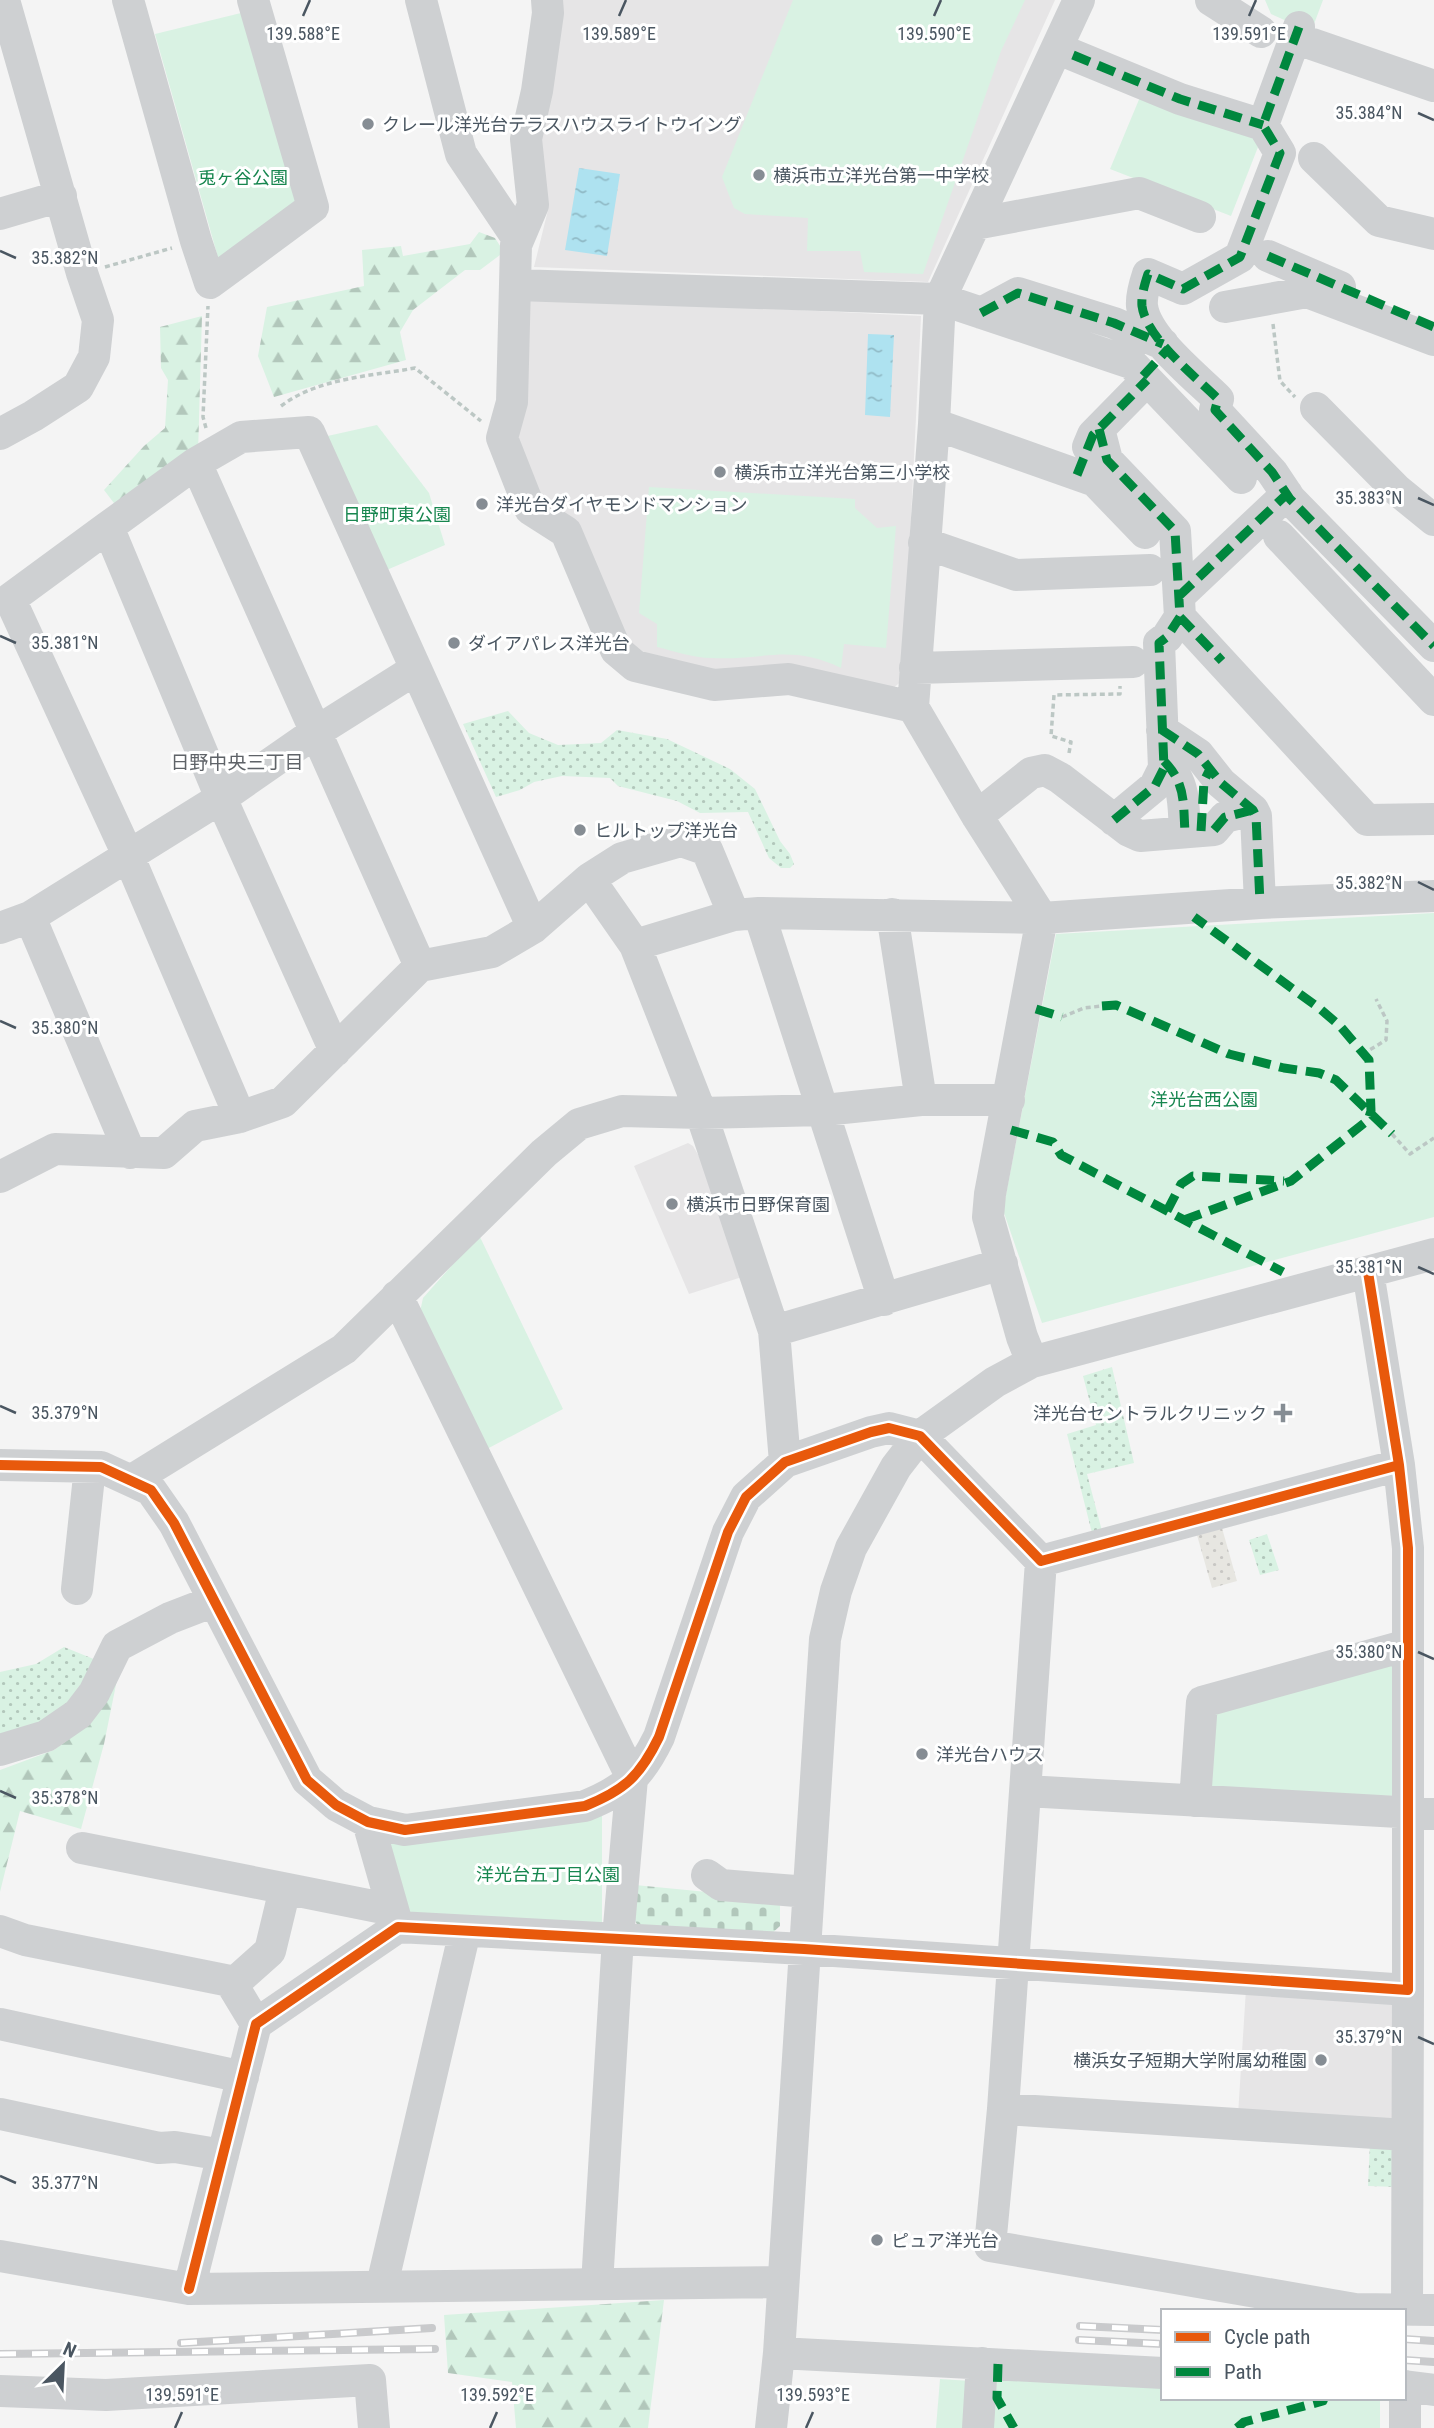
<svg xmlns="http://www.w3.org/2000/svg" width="1434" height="2428" font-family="'Roboto Condensed','Noto Sans JP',sans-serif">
<defs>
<pattern id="grass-dots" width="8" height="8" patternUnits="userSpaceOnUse" patternTransform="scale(1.75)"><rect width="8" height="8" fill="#d9f2e3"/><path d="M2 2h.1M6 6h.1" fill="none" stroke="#b2c7bb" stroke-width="1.8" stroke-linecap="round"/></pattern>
<pattern id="forest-firs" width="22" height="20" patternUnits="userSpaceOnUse" patternTransform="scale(1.75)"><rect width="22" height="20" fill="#d9f2e3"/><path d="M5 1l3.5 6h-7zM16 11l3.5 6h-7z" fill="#b2c7bb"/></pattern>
<pattern id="sand-dots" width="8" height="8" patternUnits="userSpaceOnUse" patternTransform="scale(1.75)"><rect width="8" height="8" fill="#e7e6e1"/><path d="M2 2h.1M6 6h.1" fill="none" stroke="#c8c7c4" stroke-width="1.8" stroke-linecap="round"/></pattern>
<pattern id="cemetery-stones" width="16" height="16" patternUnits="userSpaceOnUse" patternTransform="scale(1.75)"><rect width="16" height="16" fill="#d9f2e3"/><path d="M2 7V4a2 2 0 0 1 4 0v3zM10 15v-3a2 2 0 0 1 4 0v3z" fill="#b2c7bb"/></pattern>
<pattern id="water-ripples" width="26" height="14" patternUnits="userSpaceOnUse" patternTransform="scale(1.75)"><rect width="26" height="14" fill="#aee2f0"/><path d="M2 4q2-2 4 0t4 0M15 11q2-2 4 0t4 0" fill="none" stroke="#90bac6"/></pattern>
</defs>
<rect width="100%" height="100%" fill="#f4f4f4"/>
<path fill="#e6e5e6" d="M557 0H1055L928 282 534 267 548 210 537 140Z
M526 297 921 316 903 680 892 689 711 678 634 657 535 504 517 441Z
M688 1143 693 1146 725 1201 742 1277 689 1294 634 1166Z
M1246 1989 1395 1998 1400 2119 1238 2115Z"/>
<path fill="url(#grass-dots)" d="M508 711 529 733 558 745 601 743 617 730 667 739 730 769 755 789 780 841 790 854 794 864 790 868H781L769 858 748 812 700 813 677 801 618 786 610 778 562 776 534 782 520 790 496 797 463 724Z
M1112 1367 1134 1463 1087 1474 1102 1531 1093 1537 1067 1434 1096 1425 1083 1376Z
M1267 1534 1279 1570 1260 1575 1249 1540Z
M64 1647 101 1662 72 1710 0 1746V1672L36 1664Z
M1370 2142 1394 2143 1399 2187 1368 2186Z"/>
<path fill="url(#forest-firs)" d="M479 232 495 238 504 252 480 270H465L413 310 400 332 406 360 274 397 258 356 267 307 364 286 362 250 401 246 403 256 470 244Z
M202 316 198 454 120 511 104 490 144 446 165 428 168 380 161 368 160 327Z
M122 1655 104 1744 81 1829 20 1811 0 1892V1770L54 1750 89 1724Z
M664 2300 648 2428H516L512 2382 448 2373 444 2315Z"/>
<path fill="url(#sand-dots)" d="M1220 1521 1237 1581 1212 1588 1195 1528Z"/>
<path fill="url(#cemetery-stones)" d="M635 1885 780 1899V1926L769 1936 639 1928 633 1917Z"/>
<path fill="#d9f2e3" d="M793 0H1025L1001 51 923 274 864 272 860 251H807L808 218 745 214 734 208 722 177Z
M1265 0H1323L1311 32 1271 14Z
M241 13 299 198 219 261 155 34Z
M1143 90 1248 127 1258 147 1231 216 1110 169Z
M377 425 429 493 445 545 382 572 323 437Z
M649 487 855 499V508L877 528 896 526 886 648 844 644 841 668C790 643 762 661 711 658 693 658 674 651 657 647V624L639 613Z
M1434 913V1217L1042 1323 1003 1210 1056 934Z
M479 1235 563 1409 485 1450 420 1312 423 1298Z
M1392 1658 1401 1796 1215 1793 1206 1784 1210 1716Z
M602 1814V1929L401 1914 379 1832Z
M992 2375 1163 2384V2398H1380V2428H990Z
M940 2379 971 2381V2428H936Z"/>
<path fill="url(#water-ripples)" d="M579 168 620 174 607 256 565 250Z
M868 334 894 335 890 417 865 415Z"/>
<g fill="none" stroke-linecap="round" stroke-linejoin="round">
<path stroke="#bcc7c4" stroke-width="3.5" stroke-dasharray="5 3.5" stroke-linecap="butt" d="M105 267 172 248
M1273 324 1280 381 1295 397
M281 406C318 378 371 376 415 368L481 421
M206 428 203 417 208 306
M1069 753 1071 742 1051 736 1054 695 1120 694V686
M1062 1017 1084 1008 1102 1006
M1363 1054 1386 1040 1387 1021 1376 999
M1392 1134 1410 1154 1434 1138"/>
<path stroke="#ced0d2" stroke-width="32" d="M128 0 196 241 210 283 313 207 253 0
M421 0 461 154 518 239
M547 0 548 13 537 91 526 139 533 205 516 245 512 402 502 438 530 509 566 532 616 650 635 666 714 685 789 679 913 707
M1211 0 1261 32
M1299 27 1263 125 1280 153 1240 257 1183 289 1148 274C1145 283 1141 296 1142 306 1146 338 1196 377 1218 399L1215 410 1272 472 1290 499 1434 646
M1312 44 1434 86
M1073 55 1180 99 1263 125
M1314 158 1379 221 1434 234
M0 214 61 196
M975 224 1139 193 1200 217
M1268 256 1340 287
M517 285 940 299 1131 363 1241 478
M1225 307 1307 292 1434 340
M981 313 1018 293 1114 323 1163 344
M1316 408 1397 490 1434 520
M934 424 1095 481 1145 533
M1099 429 1107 460 1175 531 1180 617 1367 820 1434 819
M0 434 33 416 78 387 94 357 98 320 82 273 4 0
M1088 447 1093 435 1147 380
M196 463 241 437 309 432 416 669
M108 527 10 599 128 855 240 1117
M1279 536 1434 700
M924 543 1016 575 1150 570
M1179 596 1287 494
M915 668 1133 662
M1162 730 1198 754 1221 783 1253 810 1256 816 1260 903
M1164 761C1186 784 1183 802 1185 832
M977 816 1031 773 1045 770 1060 778 1129 831 1140 836 1214 830 1225 817 1253 810
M1114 820 1155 786 1164 768 1159 643 1167 637 1180 617
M589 879 622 858 681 841 707 850 734 915
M759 913 884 1300
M892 914 921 1100
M30 917 130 1153
M0 928 30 917 221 798 316 732 416 669 533 928
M335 1051 221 798 108 527 196 463 420 966
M0 1177 55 1149 164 1153 195 1126 240 1117 283 1102 420 966 492 952 533 928 589 879 635 945
M1002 1264 774 1331 701 1113 635 945 734 915 759 913 1042 918 1260 903 1434 896
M397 1296 632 1778 618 1938 597 2284
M774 1331 785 1462
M1032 1362 1022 1337 988 1217 990 1194 1042 918 977 816 913 707 934 424 940 299 1079 0
M0 1465 101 1467 151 1490 174 1523 307 1780 336 1805 368 1822 405 1830 585 1806C625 1790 640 1776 659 1737L728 1532 746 1497 785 1462 871 1432 889 1428 920 1436 1041 1561 1399 1465
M132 1480 344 1349 544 1153 579 1124 622 1111 701 1113 824 1110 921 1100H1009
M1041 1561 1003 2109 990 2246 1355 2309 1434 2310
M77 1589 90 1467
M0 1750 46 1736 78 1714 94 1693 117 1646 170 1618 214 1601
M1026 1791 1434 1814
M1195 1801 1202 1702 1408 1645
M368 1822 398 1927
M82 1848 393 1910
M707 1875 721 1885 808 1892
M0 1931 25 1940 230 1981 256 2024
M232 1985 270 1951 285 1889
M0 2024 243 2077
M1003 2109 1406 2135
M0 2114 159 2148 175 2147 223 2155
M0 2256 189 2289 782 2282
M382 2285 465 1931
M189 2289 256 2024 398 1927 804 1949 1408 1990V1548L1399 1465 1368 1272
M1407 2309 1408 1990
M779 2353 1163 2373
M1404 2386 1434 2390
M0 2391 106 2395 370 2380 374 2428
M771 2428 779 2353 825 1639 836 1591 851 1548 896 1467 920 1436 995 1382 1032 1362 1434 1254
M978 2428 982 2363
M1405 2428V2386"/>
<g stroke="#c9cacc" stroke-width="8">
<path id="rail" d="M1080 2326 1163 2330
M1404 2339 1434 2341
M1079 2340 1163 2344
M181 2343 432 2328
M0 2354 435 2349
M1404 2360 1434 2362"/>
</g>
<use href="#rail" stroke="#fff" stroke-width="5" stroke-dasharray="16" stroke-linecap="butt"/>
<path stroke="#00873e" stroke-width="9" stroke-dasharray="18 9" stroke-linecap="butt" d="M1299 27 1263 125 1280 153 1240 257 1183 289 1148 274C1145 283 1141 296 1142 306 1146 338 1196 377 1218 399L1215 410 1272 472 1290 499 1434 646
M1073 55 1180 99 1263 125
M1268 256 1434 327
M981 313 1018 293 1114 323 1163 344
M1143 376 1168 349
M1099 429 1107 460 1175 531 1180 617 1222 661
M1077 475 1093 435 1147 380
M1179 596 1287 494
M1162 730 1198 754 1221 783 1253 810 1256 816 1260 903
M1164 761C1186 784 1183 802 1185 832
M1114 820 1155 786 1164 768 1159 643 1167 637 1180 617
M1214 830 1225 817 1253 810
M1201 831 1204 781 1210 769
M1102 1006 1116 1005 1229 1054 1284 1068 1319 1073 1336 1080 1392 1134
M1036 1009 1062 1017
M1011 1130 1053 1142 1061 1155 1283 1272
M1167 1211 1181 1184 1193 1176 1284 1181
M1184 1220 1291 1181 1368 1120 1371 1111 1369 1060 1340 1026 1319 1008 1194 917
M998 2364 997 2398 1014 2428
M1237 2428 1244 2422 1323 2401 1324 2398"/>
<g stroke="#fff" stroke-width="15">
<path id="cycleway" d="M0 1465 101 1467 151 1490 174 1523 307 1780 336 1805 368 1822 405 1830 585 1806C625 1790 640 1776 659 1737L728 1532 746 1497 785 1462 871 1432 889 1428 920 1436 1041 1561 1399 1465
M189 2289 256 2024 398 1927 804 1949 1408 1990V1548L1399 1465 1368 1272"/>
</g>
<use href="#cycleway" stroke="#e8590c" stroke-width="10"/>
</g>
<path fill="none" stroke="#4a5661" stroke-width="2.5" d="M303 16 310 0M619 16 626 0M934 16 941 0M1249 16 1256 0M1418 113 1434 120M0 251 16 258M1418 498 1434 505M0 636 16 643M1418 882 1434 890M0 1021 16 1028M1418 1267 1434 1274M0 1406 16 1413M1418 1652 1434 1659M0 1791 16 1798M1418 2037 1434 2044M0 2176 16 2183M175 2428 182 2412M490 2428 497 2412M806 2428 813 2412"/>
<g fill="#868d94" stroke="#fff" stroke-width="2.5">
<circle cx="368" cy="124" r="7"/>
<circle cx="759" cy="175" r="7"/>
<circle cx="720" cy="472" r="7"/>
<circle cx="482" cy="504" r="7"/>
<circle cx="454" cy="643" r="7"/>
<circle cx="580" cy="830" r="7"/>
<circle cx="672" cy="1204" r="7"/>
<path d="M1279.5 1402.5h7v7h7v7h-7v7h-7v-7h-7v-7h7z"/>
<circle cx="922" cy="1754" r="7"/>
<circle cx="1321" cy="2060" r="7"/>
<circle cx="877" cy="2240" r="7"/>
</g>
<g text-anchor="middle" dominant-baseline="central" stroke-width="6" stroke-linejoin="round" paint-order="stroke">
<g font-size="18" fill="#4a5661" stroke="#fff" text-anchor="start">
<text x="382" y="124">クレール洋光台テラスハウスライトウイング</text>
<text x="773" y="175">横浜市立洋光台第一中学校</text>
<text x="734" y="472">横浜市立洋光台第三小学校</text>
<text x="496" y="504">洋光台ダイヤモンドマンション</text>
<text x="468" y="643">ダイアパレス洋光台</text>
<text x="594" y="830">ヒルトップ洋光台</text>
<text x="686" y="1204">横浜市日野保育園</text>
<text x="1267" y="1413" text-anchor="end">洋光台セントラルクリニック</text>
<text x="936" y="1754">洋光台ハウス</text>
<text x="1307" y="2060" text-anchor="end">横浜女子短期大学附属幼稚園</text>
<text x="891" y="2240">ピュア洋光台</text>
</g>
<g font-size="18" fill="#17864f" stroke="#fff">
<text x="243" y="177">兎ヶ谷公園</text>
<text x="397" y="514">日野町東公園</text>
<text x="1204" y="1099">洋光台西公園</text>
<text x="548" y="1874">洋光台五丁目公園</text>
</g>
<g font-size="19" fill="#5f6368" stroke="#fff">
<text x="237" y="762">日野中央三丁目</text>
</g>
</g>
<g font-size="18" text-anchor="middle" fill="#4a5661" stroke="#fff" stroke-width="6" stroke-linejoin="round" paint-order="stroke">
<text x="303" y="40">139.588°E</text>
<text x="619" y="40">139.589°E</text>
<text x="934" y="40">139.590°E</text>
<text x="1249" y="40">139.591°E</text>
<text x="1369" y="119">35.384°N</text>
<text x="65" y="264">35.382°N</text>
<text x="1369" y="504">35.383°N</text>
<text x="65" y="649">35.381°N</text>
<text x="1369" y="889">35.382°N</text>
<text x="65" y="1034">35.380°N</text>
<text x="1369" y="1273">35.381°N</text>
<text x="65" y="1419">35.379°N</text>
<text x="1369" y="1658">35.380°N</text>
<text x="65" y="1804">35.378°N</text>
<text x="1369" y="2043">35.379°N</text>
<text x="65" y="2189">35.377°N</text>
<text x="182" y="2401">139.591°E</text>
<text x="497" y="2401">139.592°E</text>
<text x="813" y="2401">139.593°E</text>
</g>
<rect x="1161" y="2309" width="245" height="91" fill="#ffffff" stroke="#b7bbc0" stroke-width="2"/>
<rect x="1175" y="2332" width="35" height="10" fill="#e8590c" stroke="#b7bbc0" stroke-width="2"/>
<text x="1224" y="2344" font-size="21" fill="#4a5661">Cycle path</text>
<rect x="1175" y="2367" width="35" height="10" fill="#00873e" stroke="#b7bbc0" stroke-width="2"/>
<text x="1224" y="2379" font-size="21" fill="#4a5661">Path</text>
<g transform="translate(63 2365) rotate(24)" stroke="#ffffff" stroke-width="5" paint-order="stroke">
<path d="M0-5L12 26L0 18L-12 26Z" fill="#4a5661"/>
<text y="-10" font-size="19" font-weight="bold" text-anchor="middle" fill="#4a5661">N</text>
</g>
</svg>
